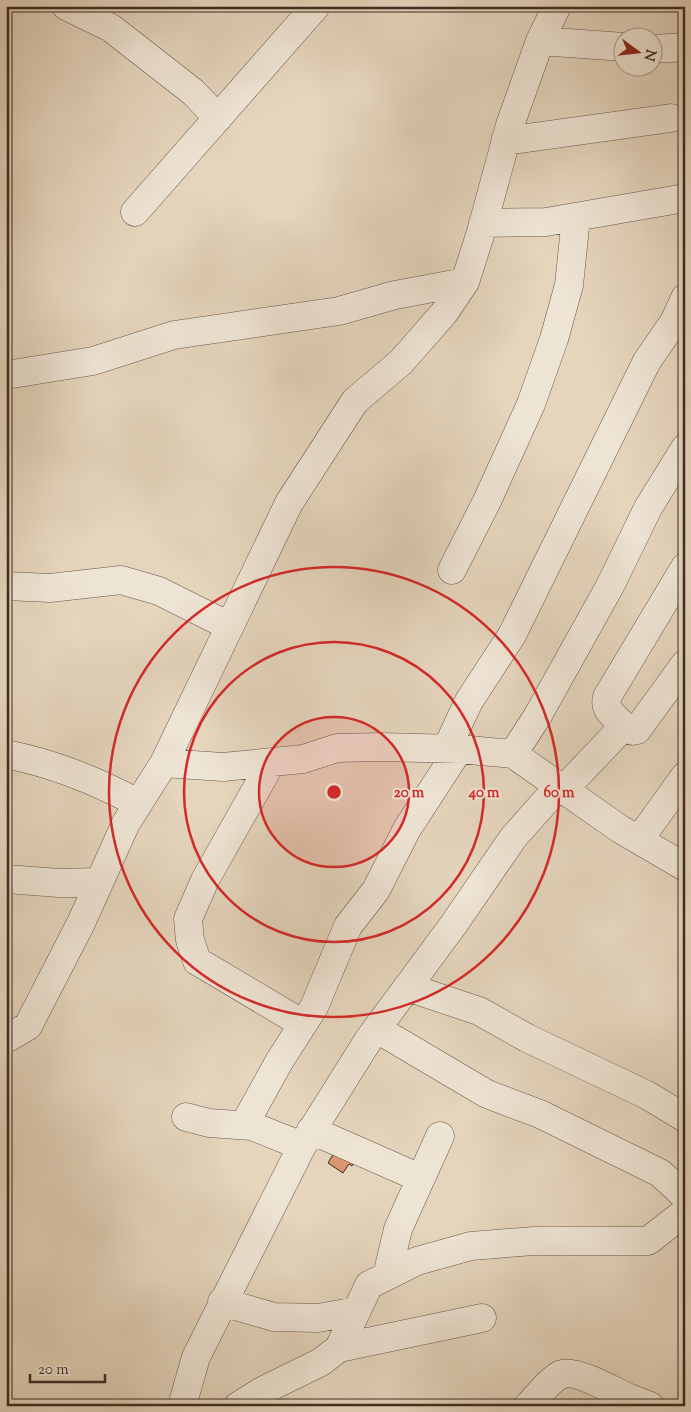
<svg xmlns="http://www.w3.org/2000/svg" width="691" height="1412" font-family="'Sorts Mill Goudy',serif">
<rect width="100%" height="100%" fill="#e5d5bd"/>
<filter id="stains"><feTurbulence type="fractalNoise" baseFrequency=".004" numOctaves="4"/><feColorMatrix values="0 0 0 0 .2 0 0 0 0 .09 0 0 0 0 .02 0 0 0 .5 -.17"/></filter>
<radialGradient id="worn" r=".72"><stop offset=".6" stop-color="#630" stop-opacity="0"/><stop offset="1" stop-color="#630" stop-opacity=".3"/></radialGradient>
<path fill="#da966e" stroke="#3d2d23" d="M339 1144 358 1155 352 1166 349 1164 343 1173 328 1163Z"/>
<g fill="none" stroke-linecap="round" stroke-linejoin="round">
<g stroke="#67574a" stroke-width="29">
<path id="minor" d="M66 6 111 28 193 92 218 118
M540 41 624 47
M654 49 685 47
M505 141 671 118
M135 212 316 6
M483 223 546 222 685 198
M6 375 93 361 174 335 339 311 395 295 465 282
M452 570 487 501 531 404 554 339 569 285 576 218
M6 586 50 588 121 580 159 591 229 626
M624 726C616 718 603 710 607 697L685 567
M447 748 469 701 512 635 647 361 674 322 685 298
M6 754C55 764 94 780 138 803
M513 754 537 717 610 586 648 508 685 448
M164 763 223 767 303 759 337 748 382 747 459 749 513 754 620 829 685 867
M271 763 205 880 188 919 190 940 197 961 303 1024
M564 789 624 726 633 731 637 730 685 664
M639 840 685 776
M6 879 59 883 99 882
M407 987 479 1011 527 1038 647 1095 685 1118
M377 1029 487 1094 540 1114 660 1173 685 1196
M6 1039 28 1026 81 923 126 823 164 763 289 503 355 401 401 362 444 313 465 282 481 232 510 125 540 41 557 6
M186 1117 209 1123 252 1126 302 1146
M244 1125 280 1060 314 1007 348 926 376 890 407 829 459 749
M311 1130 420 1178
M387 1276 398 1229 440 1136
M222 1302 274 1317 318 1318 357 1311
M339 1348 482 1318
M182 1406 196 1357 302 1146 369 1039 454 924 513 838 559 786
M238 1406 262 1391 321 1362 339 1348 369 1285 417 1261 471 1246 534 1241H648L685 1212
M528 1406C538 1396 549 1380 562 1374 575 1369 614 1391 627 1397
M620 1406 627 1397 650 1406"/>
</g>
<use href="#minor" stroke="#eee4d4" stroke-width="28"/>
</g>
<circle cx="334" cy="792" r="75" fill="#d62828" fill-opacity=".12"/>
<g fill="none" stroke="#d62828" stroke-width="2.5">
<circle cx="334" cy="792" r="75"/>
<circle cx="334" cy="792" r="150"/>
<circle cx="334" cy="792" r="225"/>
</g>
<circle cx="334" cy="792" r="8" fill="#d62828" stroke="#eee4d4" stroke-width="2.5"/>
<g font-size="15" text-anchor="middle" font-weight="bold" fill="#d62828" stroke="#eee4d4" stroke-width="4" stroke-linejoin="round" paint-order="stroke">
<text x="409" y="797">20 m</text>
<text x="484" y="797">40 m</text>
<text x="559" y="797">60 m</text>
</g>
<rect width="691" height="1412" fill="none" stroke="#e5d5bd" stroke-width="25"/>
<rect x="8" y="8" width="676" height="1397" fill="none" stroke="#3d2d23" stroke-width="2.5"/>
<rect x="12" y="12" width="666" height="1387" fill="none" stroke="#3d2d23"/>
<g transform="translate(638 52) rotate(105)"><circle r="24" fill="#eee4d4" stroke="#a79b8d"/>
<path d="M0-4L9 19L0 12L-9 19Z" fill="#8f2418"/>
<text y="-8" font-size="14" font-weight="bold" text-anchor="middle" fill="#3d2d23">N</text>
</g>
<path d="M30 1374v8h75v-8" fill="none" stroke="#3d2d23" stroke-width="2.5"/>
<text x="38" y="1374" font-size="15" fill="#3d2d23" stroke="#eee4d4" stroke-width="4" paint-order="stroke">20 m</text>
<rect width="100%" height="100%" filter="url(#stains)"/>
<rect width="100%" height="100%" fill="url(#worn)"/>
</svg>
